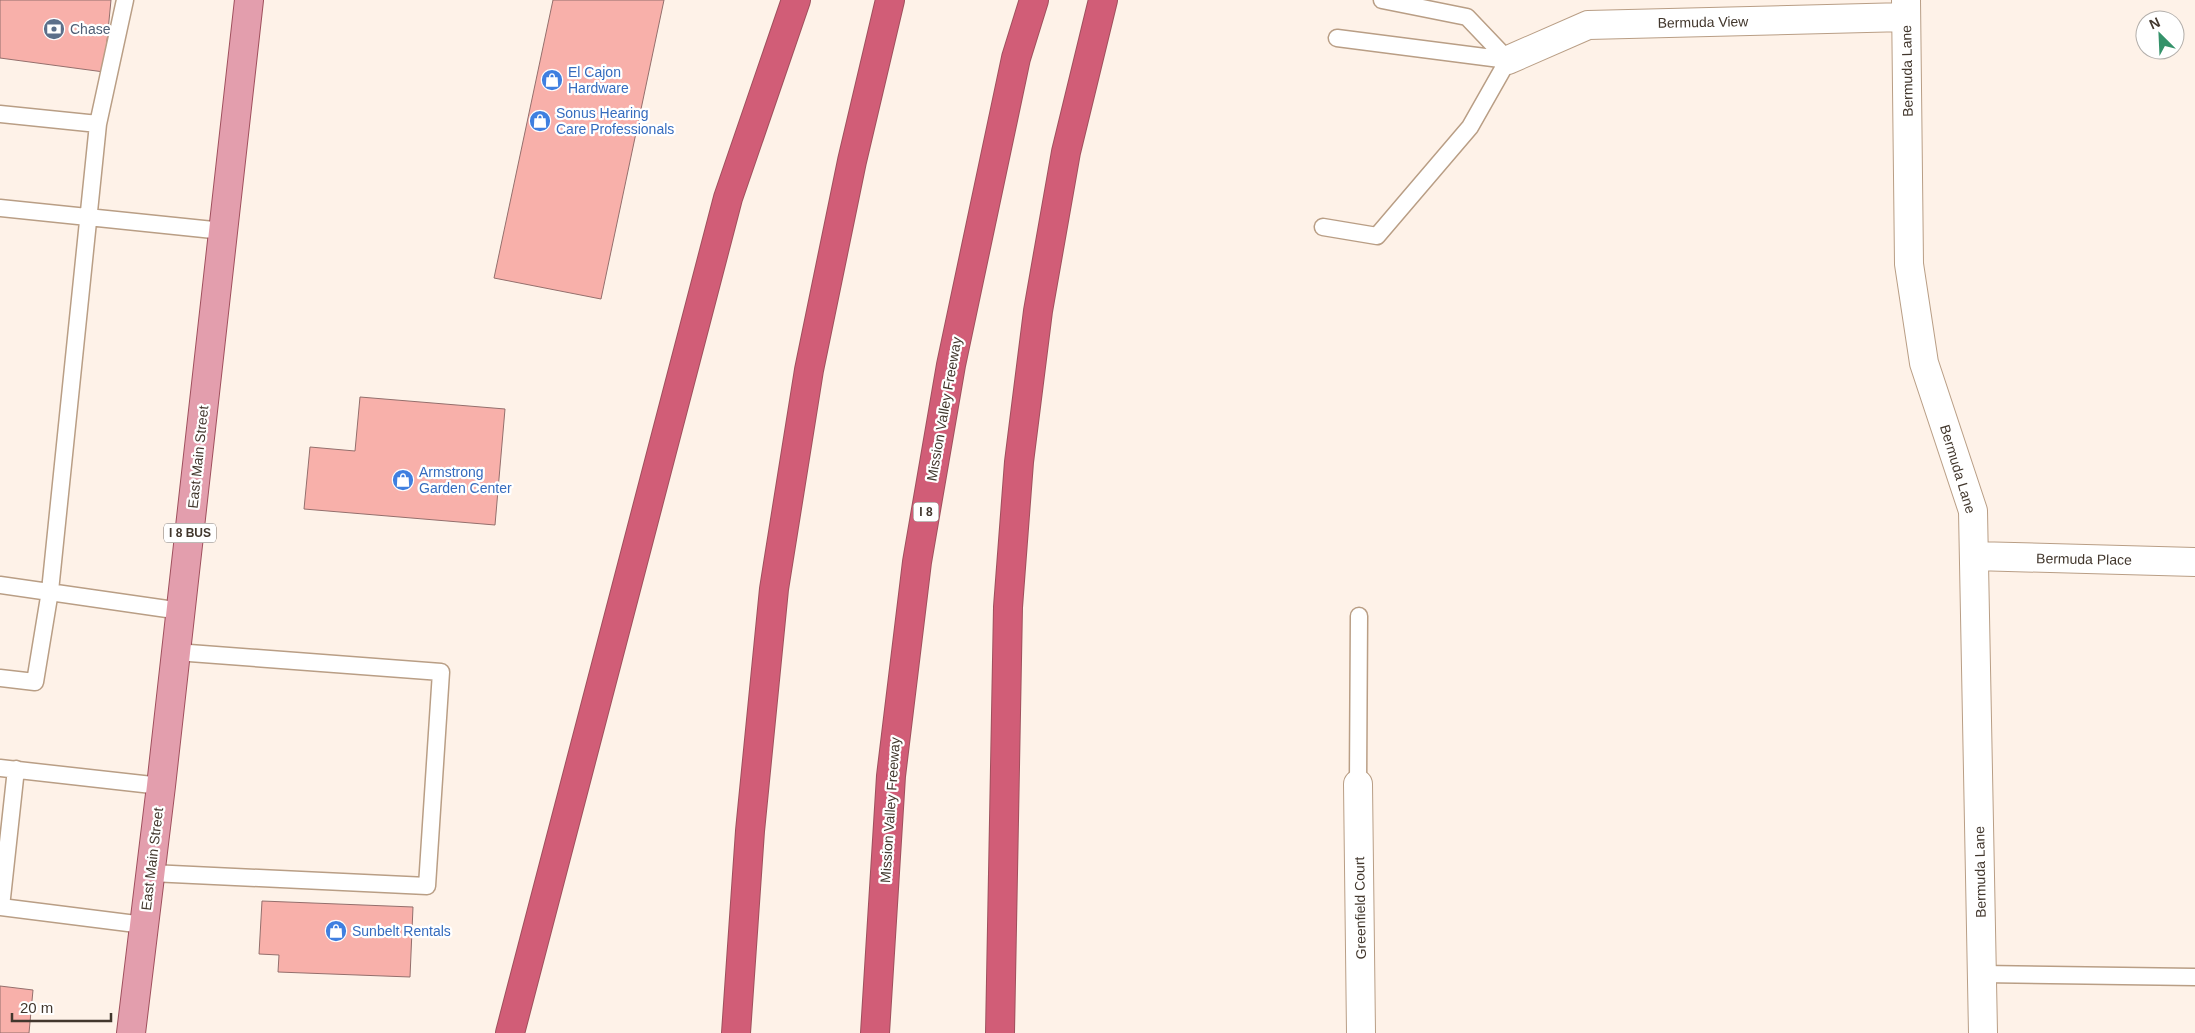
<svg xmlns="http://www.w3.org/2000/svg" width="2195" height="1033" font-family="Arial,sans-serif">
<rect width="100%" height="100%" fill="#fef2e8"/>
<path fill="#f8b0aa" stroke="#946f6c" d="M0 0H111L104 72 0 58Z
M553 0H664L601 299 494 278Z
M360 397 505 409 495 525 304 509 310 447 355 451Z
M262 901 413 907 410 977 278 972 279 955 259 954Z
M0 986 33 990 29 1033H0Z"/>
<g fill="none" stroke-linecap="round" stroke-linejoin="round">
<g stroke="#b99e85" stroke-width="19">
<path id="service" d="M1382 0 1467 17 1508 60
M1337 38 1508 60
M0 114 98 124 50 591 35 682 0 678
M98 124 125 0
M0 208 223 231
M1323 227 1377 236 1470 127 1508 60
M0 585 181 611
M0 768 161 786
M16 769 1 907 144 925
M1358 784 1359 616
M151 873 427 886 441 672 176 652
M1982 974 2195 977"/>
</g>
<g stroke="#b99e85" stroke-width="30">
<path id="minor" d="M1906 0 1909 264 1924 363 1973 511 1983 1033
M1508 60 1588 25 1906 17
M1974 556 2195 562
M1358 784 1361 1033"/>
</g>
<g stroke="#9f505d" stroke-width="30">
<path id="primary" d="M131 1033 161 786 249 0"/>
</g>
<g stroke="#9f505d" stroke-width="30">
<path id="motorway" d="M510 1033 728 198 796 0
M736 1033 750 831 774 589 809 370 852 161 890 0
M875 1033 891 776 917 562 951 365 1016 58 1034 0
M1000 1033 1008 607 1019 462 1038 311 1066 152 1103 0"/>
</g>
<use href="#service" stroke="#fff" stroke-width="16"/>
<use href="#minor" stroke="#fff" stroke-width="28"/>
<use href="#primary" stroke="#e39ead" stroke-width="28"/>
<use href="#motorway" stroke="#d15d77" stroke-width="28"/>
</g>
<defs>
<g id="bank-disc" transform="scale(1.125)"><circle r="9.5" fill="#5c6f8a" stroke="#fff"/><path d="M-6-4H6V4H-6ZM0-2.3a2.3 2.3 0 1 0 0 4.6a2.3 2.3 0 1 0 0-4.6Z" fill="#fff"/></g>
<g id="shop-disc" transform="scale(1.125)"><circle r="9.5" fill="#3f7fe0" stroke="#fff"/><path d="M-5-2.5h2.3a2.7 3.5 0 0 1 5.4 0H5L5.5 6h-11ZM-1.5-2.5h3a1.5 2.3 0 0 0-3 0Z" fill="#fff"/></g>
</defs>
<g fill-rule="evenodd">
<use href="#bank-disc" x="54" y="29"/>
<use href="#shop-disc" x="552" y="80"/>
<use href="#shop-disc" x="540" y="121"/>
<use href="#shop-disc" x="403" y="480"/>
<use href="#shop-disc" x="336" y="931"/>
</g>
<g text-anchor="middle" dominant-baseline="central" stroke-width="4.5" stroke-linejoin="round" paint-order="stroke">
<g fill="#fff" stroke="#7b736c" stroke-width="1">
<rect x="913.5" y="502.5" width="25" height="19" rx="4"/>
<rect x="164" y="523.5" width="52" height="19" rx="4"/>
</g>
<g font-size="12" font-weight="bold" fill="#42372d">
<text x="926" y="512">I 8</text>
<text x="190" y="533">I 8 BUS</text>
</g>
<g font-size="14" fill="#42372d" stroke="#fff">
<text transform="translate(1703 22) rotate(-1)">Bermuda View</text>
<text transform="translate(1907 71) rotate(-91)">Bermuda Lane</text>
<text transform="translate(944 409) rotate(-80)">Mission Valley Freeway</text>
<text transform="translate(198 457) rotate(-84)">East Main Street</text>
<text transform="translate(1958 469) rotate(73)">Bermuda Lane</text>
<text transform="translate(2084 559) rotate(1)">Bermuda Place</text>
<text transform="translate(890 810) rotate(-86)">Mission Valley Freeway</text>
<text transform="translate(152 859) rotate(-83)">East Main Street</text>
<text transform="translate(1980 872) rotate(-91)">Bermuda Lane</text>
<text transform="translate(1360 908) rotate(-91)">Greenfield Court</text>
</g>
<g font-size="14" fill="#4e5e75" stroke="#fff" text-anchor="start">
<text x="70" y="29">Chase</text>
</g>
<g font-size="14" fill="#366cbe" stroke="#fff" text-anchor="start">
<text x="568" y="72">El Cajon<tspan x="568" dy="16">Hardware</tspan></text>
<text x="556" y="113">Sonus Hearing<tspan x="556" dy="16">Care Professionals</tspan></text>
<text x="419" y="472">Armstrong<tspan x="419" dy="16">Garden Center</tspan></text>
<text x="352" y="931">Sunbelt Rentals</text>
</g>
</g>
<g transform="translate(2160 35) rotate(336)"><circle r="24" fill="#ffffff" stroke="#b3afab"/>
<path d="M0-4L9 19L0 12L-9 19Z" fill="#34926a"/>
<text y="-8" font-size="14" font-weight="bold" text-anchor="middle" fill="#42372d">N</text>
</g>
<path d="M12 1013v8h99v-8" fill="none" stroke="#42372d" stroke-width="2.5"/>
<text x="20" y="1013" font-size="15" fill="#42372d" stroke="#ffffff" stroke-width="4" paint-order="stroke">20 m</text>
</svg>
